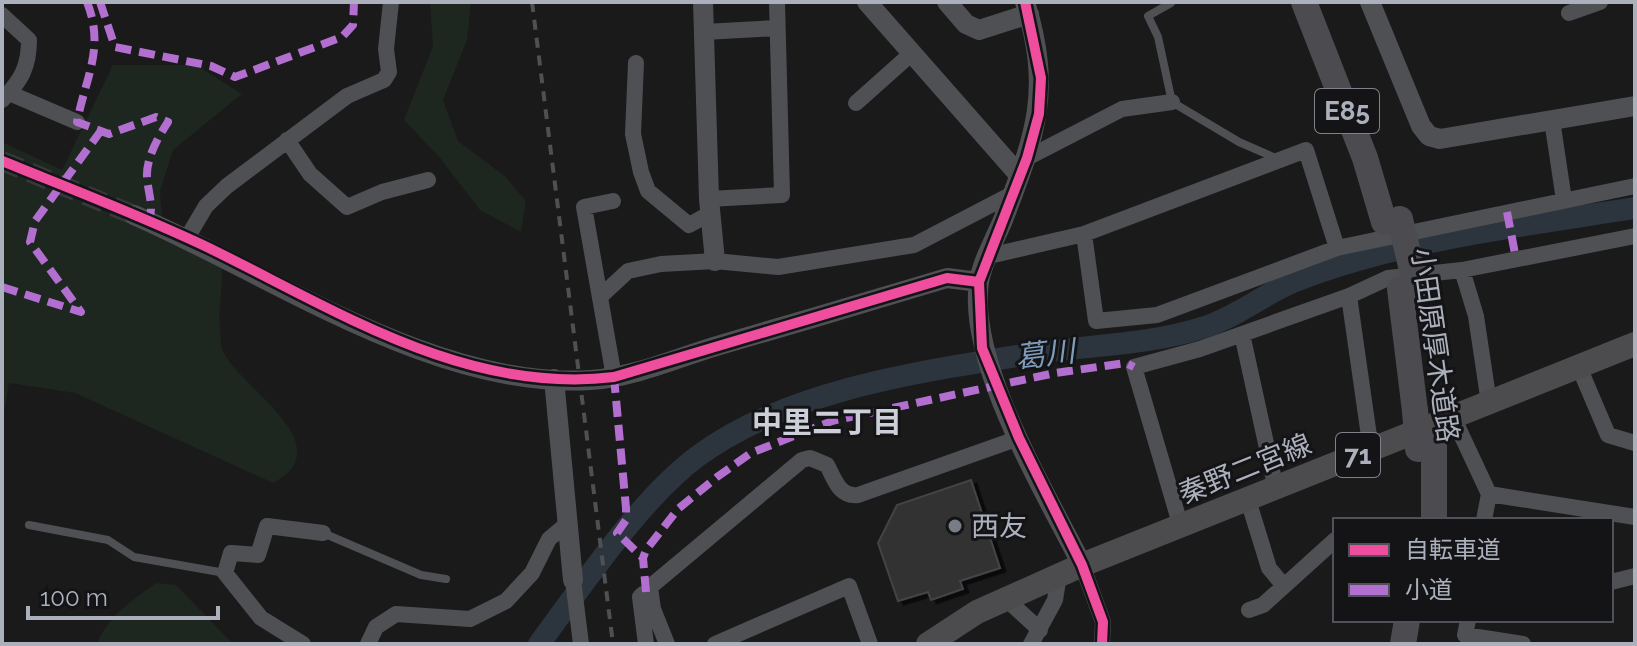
<svg xmlns="http://www.w3.org/2000/svg" width="1637" height="646" font-family="Raleway,'Noto Sans JP',sans-serif">
<defs>
<filter id="shadow"><feDropShadow dx="5.5" dy="3.5" stdDeviation="0" flood-color="#0009"/></filter>
</defs>
<rect width="100%" height="100%" fill="#1a1a1b"/>
<path fill="#1d261f" d="M430 2H471L467 40 443 100 458 141 506 177 526 201 521 232 480 210 440 158 404 120 433 46Z
M113 65H196L242 94 173 150 160 191 162 218C184 230 222 243 222 274 222 293 218 309 220 329 221 336 220 347 224 353 241 388 343 446 273 483L75 393 9 383 2 426V142L62 170Z
M156 583 176 585 233 644H97C107 617 132 600 156 583Z"/>
<g fill="none" stroke-linecap="round" stroke-linejoin="round">
<path stroke="#2c353e" stroke-width="22" d="M539 644C582 586 640 499 698 456 786 391 917 372 1023 355 1084 345 1146 346 1205 327 1236 317 1263 295 1293 282 1395 241 1526 225 1635 208"/>
</g>
<path fill="#323233" stroke="#434447" stroke-width="2" filter="url(#shadow)" d="M971 480 1000 568 960 581 963 589 931 600 928 592 898 601 878 543 897 505Z"/>
<g fill="none" stroke-linecap="round" stroke-linejoin="round">
<path stroke="#37383b" stroke-width="20" stroke-dasharray="20 10" stroke-linecap="butt" d="M2 161 134 215"/>
<path stroke="#4e5054" stroke-width="8" d="M1171 3 1148 16 1158 37 1172 102 1239 142 1278 159
M29 525 108 540 134 557 225 573
M323 533 421 575 446 579"/>
<path stroke="#4e5054" stroke-width="16" d="M1569 13 1600 2
M2 15 29 40C29 67 21 81 2 100
M704 32 777 28
M636 63 633 134 641 172 648 191 689 225 711 213
M9 93 77 122
M856 103 912 53
M1552 120 1564 200
M287 140 310 174 347 207 382 192 428 180
M1027 158 1122 109 1172 102
M709 199 782 195 777 2
M613 201 584 207 614 377
M1084 234 1096 321 1157 315 1337 248 1635 186
M187 238 206 206 227 186 347 96 384 80 389 72 386 49 391 2
M989 256 1084 234 1306 150 1337 248
M1462 270 1476 316 1489 403
M601 296 628 271 661 264 715 261 778 267 914 245 1012 194
M1349 296 1388 278 1462 270 1635 236
M1242 334 1276 489
M1579 367 1608 435 1635 443
M1453 417 1489 494
M1248 500 1269 568 1284 586
M1484 520 1489 494 1635 517
M1181 527 1134 367 1200 349 1349 296 1371 450
M1082 565 1103 622 1102 644
M573 580 581 644
M1611 582 1635 576
M643 594 640 597 646 644
M1005 598 1040 630
M1249 610 1263 605 1335 540
M1468 620 1465 635 1523 644
M303 644 261 618 225 573 231 553 258 555 267 526 323 533
M368 644 376 627 396 614 470 619 506 601 532 573 549 539 568 523
M667 644 653 609 650 587 802 460 810 458 827 465C835 480 839 497 858 495L1019 438
M715 644 849 586 870 644
M1031 644 1055 600 1059 575"/>
<path stroke="#4e5054" stroke-width="20" d="M703 2 709 199 715 261
M867 2 1019 175
M947 2 966 24 979 30 1029 14
M1025 2C1053 92 1035 136 1003 220 995 239 982 262 979 282 967 363 1046 493 1082 565
M1370 2 1421 126 1429 136 1440 139 1635 106
M134 215C272 275 436 390 591 380 635 377 679 357 720 345 796 323 871 301 947 278L979 282
M554 379 573 580"/>
<path stroke="#4c4c4f" stroke-width="24" d="M928 644 977 612 1082 565 1635 344"/>
<path stroke="#4c4c50" stroke-width="26" d="M1304 2 1365 158 1384 222
M1400 289 1415 411
M1434 520V445
M1403 644 1407 620"/>
<path stroke="#4e5053" stroke-width="4" stroke-dasharray="10 8" stroke-linecap="butt" d="M532 2 613 644"/>
<path stroke="#4c4c50" stroke-width="26" d="M1400 219 1416 287
M1415 411 1418 449"/>
<path stroke="#b36fd0" stroke-width="8" stroke-dasharray="16 8" stroke-linecap="butt" d="M87 2C105 48 86 76 77 122L109 134 156 117 168 122C158 137 146 159 147 177 148 193 154 205 149 222
M100 2 115 47 211 66 235 77 342 37 353 25 354 2
M1507 212 1516 259
M2 287 81 312 30 242 35 221 100 132
M614 377 626 508V520L617 533 643 558
M646 592 643 558 646 550 678 509 717 477 751 453 832 421 1055 373 1126 363 1134 367"/>
<g stroke="#141417" stroke-width="15">
<path id="cycleway" d="M1025 2 1041 78 1039 114 1027 158 979 282 982 348 1019 438 1082 565 1103 622 1102 644
M2 161C71 189 142 216 209 248 336 310 466 395 614 377L947 278 979 282"/>
</g>
<use href="#cycleway" stroke="#ef4d9e" stroke-width="10"/>
</g>
<circle fill="#787c84" stroke="#141417" stroke-width="3" cx="955" cy="526" r="8"/>
<g text-anchor="middle" dominant-baseline="central" stroke-width="6" stroke-linejoin="round" paint-order="stroke">
<g fill="#141417" stroke="#7e818a" stroke-width="2">
<rect x="1315" y="89" width="64" height="44" rx="6"/>
<rect x="1336" y="433" width="44" height="44" rx="6"/>
</g>
<g font-size="26" font-weight="bold" fill="#abb0bc">
<text x="1347" y="111">E85</text>
<text x="1358" y="455">71</text>
</g>
<g font-size="28" fill="#abb0bc" stroke="#141417">
<text transform="translate(1435 345) rotate(82)">小田原厚木道路</text>
<text transform="translate(1245 469) rotate(-22)">秦野二宮線</text>
</g>
<g font-size="28" fill="#abb0bc" stroke="#141417" text-anchor="start">
<text x="971" y="526">西友</text>
</g>
<g font-size="30" font-style="italic" fill="#7f9dba" stroke="#141417">
<text transform="translate(1045 354) rotate(-7)">葛川</text>
</g>
<g font-size="30" font-weight="bold" fill="#cccfd8" stroke="#141417">
<text x="827" y="422">中里二丁目</text>
</g>
</g>
<rect width="1637" height="646" fill="none" stroke="#abb0bc" stroke-width="8"/>
<rect x="1333" y="518" width="280" height="104" fill="#141417" stroke="#505259" stroke-width="2"/>
<rect x="1349" y="544" width="40" height="12" fill="#ef4d9e" stroke="#505259" stroke-width="2"/>
<text x="1405" y="558" font-size="24" fill="#abb0bc">自転車道</text>
<rect x="1349" y="584" width="40" height="12" fill="#b36fd0" stroke="#505259" stroke-width="2"/>
<text x="1405" y="598" font-size="24" fill="#abb0bc">小道</text>
<path d="M28 606v12h190v-12" fill="none" stroke="#abb0bc" stroke-width="4"/>
<text x="40" y="606" font-size="24" fill="#abb0bc" stroke="#141417" stroke-width="6" paint-order="stroke">100 m</text>
</svg>
